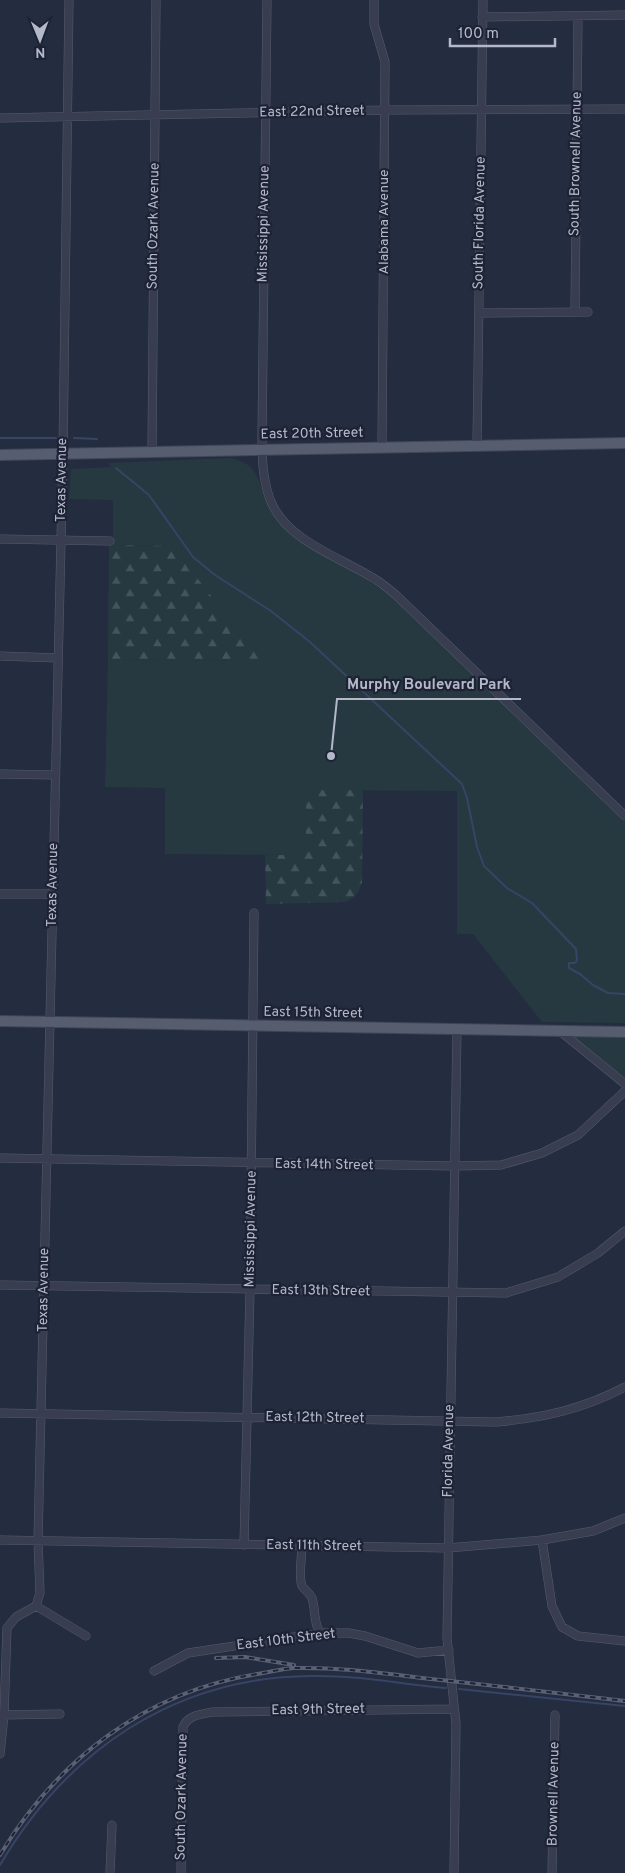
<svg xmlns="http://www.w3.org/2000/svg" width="625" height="1873" font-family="Overpass,sans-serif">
<defs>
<pattern id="forest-firs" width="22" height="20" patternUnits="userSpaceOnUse" patternTransform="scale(1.25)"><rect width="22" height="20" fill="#263940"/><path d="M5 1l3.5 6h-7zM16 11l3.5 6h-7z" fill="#43545a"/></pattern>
</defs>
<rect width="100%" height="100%" fill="#242c3f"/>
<path fill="#263940" d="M230 458C261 464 256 482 269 504 274 513 282 525 289 532 300 543 315 549 328 557 353 571 376 584 398 602L625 822V1023L542 1022 473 934H457V791L306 790V855L165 854V788L105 787 108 659 261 661 172 546 113 545V500L69 499 71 469 111 467 108 463Z
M560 1031 625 1035V1084Z"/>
<path fill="url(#forest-firs)" d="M109 545 172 546 262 661 108 659Z
M306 790H363L362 882C359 892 356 897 346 902L266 904 265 855H306Z"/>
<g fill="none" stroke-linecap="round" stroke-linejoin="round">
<path stroke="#374466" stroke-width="2" d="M0 438H56
M74 438 97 439
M116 468 149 495 193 557 215 575 271 611 310 642 462 784 467 798 477 847 484 866 507 888 532 903 576 949 577 960 575 963H569V968L580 974 593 985 608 993 625 994
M459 1689 625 1706
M0 1865C68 1750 175 1677 311 1676 356 1675 401 1684 446 1688"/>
<g stroke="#565c6d" stroke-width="9">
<path id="minor" d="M267 0 262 438C262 461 263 486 273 506 291 543 345 559 378 581 384 585 390 590 396 595L625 816
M374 0V24L385 62 382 446
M482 17 625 15
M0 118 385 110 625 109
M575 312 578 16
M479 313 588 312
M477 445 483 0
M152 451 156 0
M0 539 110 541
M0 656 58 658
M0 774 55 775
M0 894H53
M560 1031 625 1084
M0 1158 455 1166 501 1165 542 1153 578 1135 625 1091
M0 1285 506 1293 558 1277 598 1253 625 1231
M0 1413 496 1422C543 1418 583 1409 625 1387
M0 1540 448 1548 542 1540 593 1531 625 1518
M542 1540 552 1606 562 1627 578 1636 625 1641
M244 1545 250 1290 254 913
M302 1546C302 1558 298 1575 302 1586 305 1591 310 1593 312 1598 316 1611 313 1622 320 1633
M36 1606 86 1636
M154 1671 188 1653 320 1633H349L365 1636 418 1653 449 1650
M0 1715 60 1714
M0 1754 4 1715 7 1628 16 1617 36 1606 40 1593 38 1541 63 454 69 0
M110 1873 112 1825
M181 1873 183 1727C188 1715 202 1714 213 1712L454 1709
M454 1873 456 1724 447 1638 457 1029
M552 1873 555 1715"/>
</g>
<g stroke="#414758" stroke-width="12">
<path id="major" d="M0 455 625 443
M0 1021 625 1032"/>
</g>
<use href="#minor" stroke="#383e4f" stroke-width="8"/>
<use href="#major" stroke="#565d6f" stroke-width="10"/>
<g stroke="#5a6176" stroke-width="4">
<path id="rail" d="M216 1658 245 1657 294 1665
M0 1855C57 1760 145 1692 257 1674 269 1672 282 1669 294 1668 337 1667 380 1673 422 1678 490 1685 557 1693 625 1701"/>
</g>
<use href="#rail" stroke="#1d2334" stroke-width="2" stroke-dasharray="5.5" stroke-linecap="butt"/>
</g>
<g text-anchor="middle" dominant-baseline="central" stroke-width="4.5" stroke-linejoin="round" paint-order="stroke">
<g font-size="14" fill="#b4b9ca" stroke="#1d2334">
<text transform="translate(312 112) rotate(-1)">East 22nd Street</text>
<text transform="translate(576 164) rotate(-89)">South Brownell Avenue</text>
<text transform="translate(384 222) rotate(-90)">Alabama Avenue</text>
<text transform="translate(480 223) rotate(-89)">South Florida Avenue</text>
<text transform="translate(264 224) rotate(-89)">Mississippi Avenue</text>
<text transform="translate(154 226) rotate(-89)">South Ozark Avenue</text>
<text transform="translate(312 434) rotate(-1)">East 20th Street</text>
<text transform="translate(62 480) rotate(-89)">Texas Avenue</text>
<text transform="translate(53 885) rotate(-89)">Texas Avenue</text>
<text transform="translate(313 1013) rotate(1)">East 15th Street</text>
<text transform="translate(324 1165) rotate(1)">East 14th Street</text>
<text transform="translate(251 1229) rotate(-89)">Mississippi Avenue</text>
<text transform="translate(44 1290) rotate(-89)">Texas Avenue</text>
<text transform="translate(321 1291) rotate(1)">East 13th Street</text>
<text transform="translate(315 1418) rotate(1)">East 12th Street</text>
<text transform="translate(449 1451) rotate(-89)">Florida Avenue</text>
<text transform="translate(314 1546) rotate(1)">East 11th Street</text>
<text transform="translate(286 1640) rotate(-7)">East 10th Street</text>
<text transform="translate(318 1710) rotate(-1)">East 9th Street</text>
<text transform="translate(554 1794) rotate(-89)">Brownell Avenue</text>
<text transform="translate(182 1797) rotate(-89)">South Ozark Avenue</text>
</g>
</g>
<path fill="none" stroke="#b4b9ca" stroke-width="2" d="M331 756L337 699H521"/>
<circle fill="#b4b9ca" stroke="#1d2334" stroke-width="2" cx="331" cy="756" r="5"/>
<g font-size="15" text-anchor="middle" font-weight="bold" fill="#b4b9ca" stroke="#1d2334" stroke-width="4.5" stroke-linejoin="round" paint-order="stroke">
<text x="429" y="689">Murphy Boulevard Park</text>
</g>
<g transform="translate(40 40) rotate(179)" stroke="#1d2334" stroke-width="4" paint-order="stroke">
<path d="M0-4L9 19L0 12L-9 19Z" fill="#b4b9ca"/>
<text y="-8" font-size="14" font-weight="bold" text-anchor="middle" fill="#b4b9ca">N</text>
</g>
<path d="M450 38v8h105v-8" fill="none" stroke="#b4b9ca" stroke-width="2.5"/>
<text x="458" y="38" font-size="15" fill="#b4b9ca" stroke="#1d2334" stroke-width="4" paint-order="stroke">100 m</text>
</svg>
